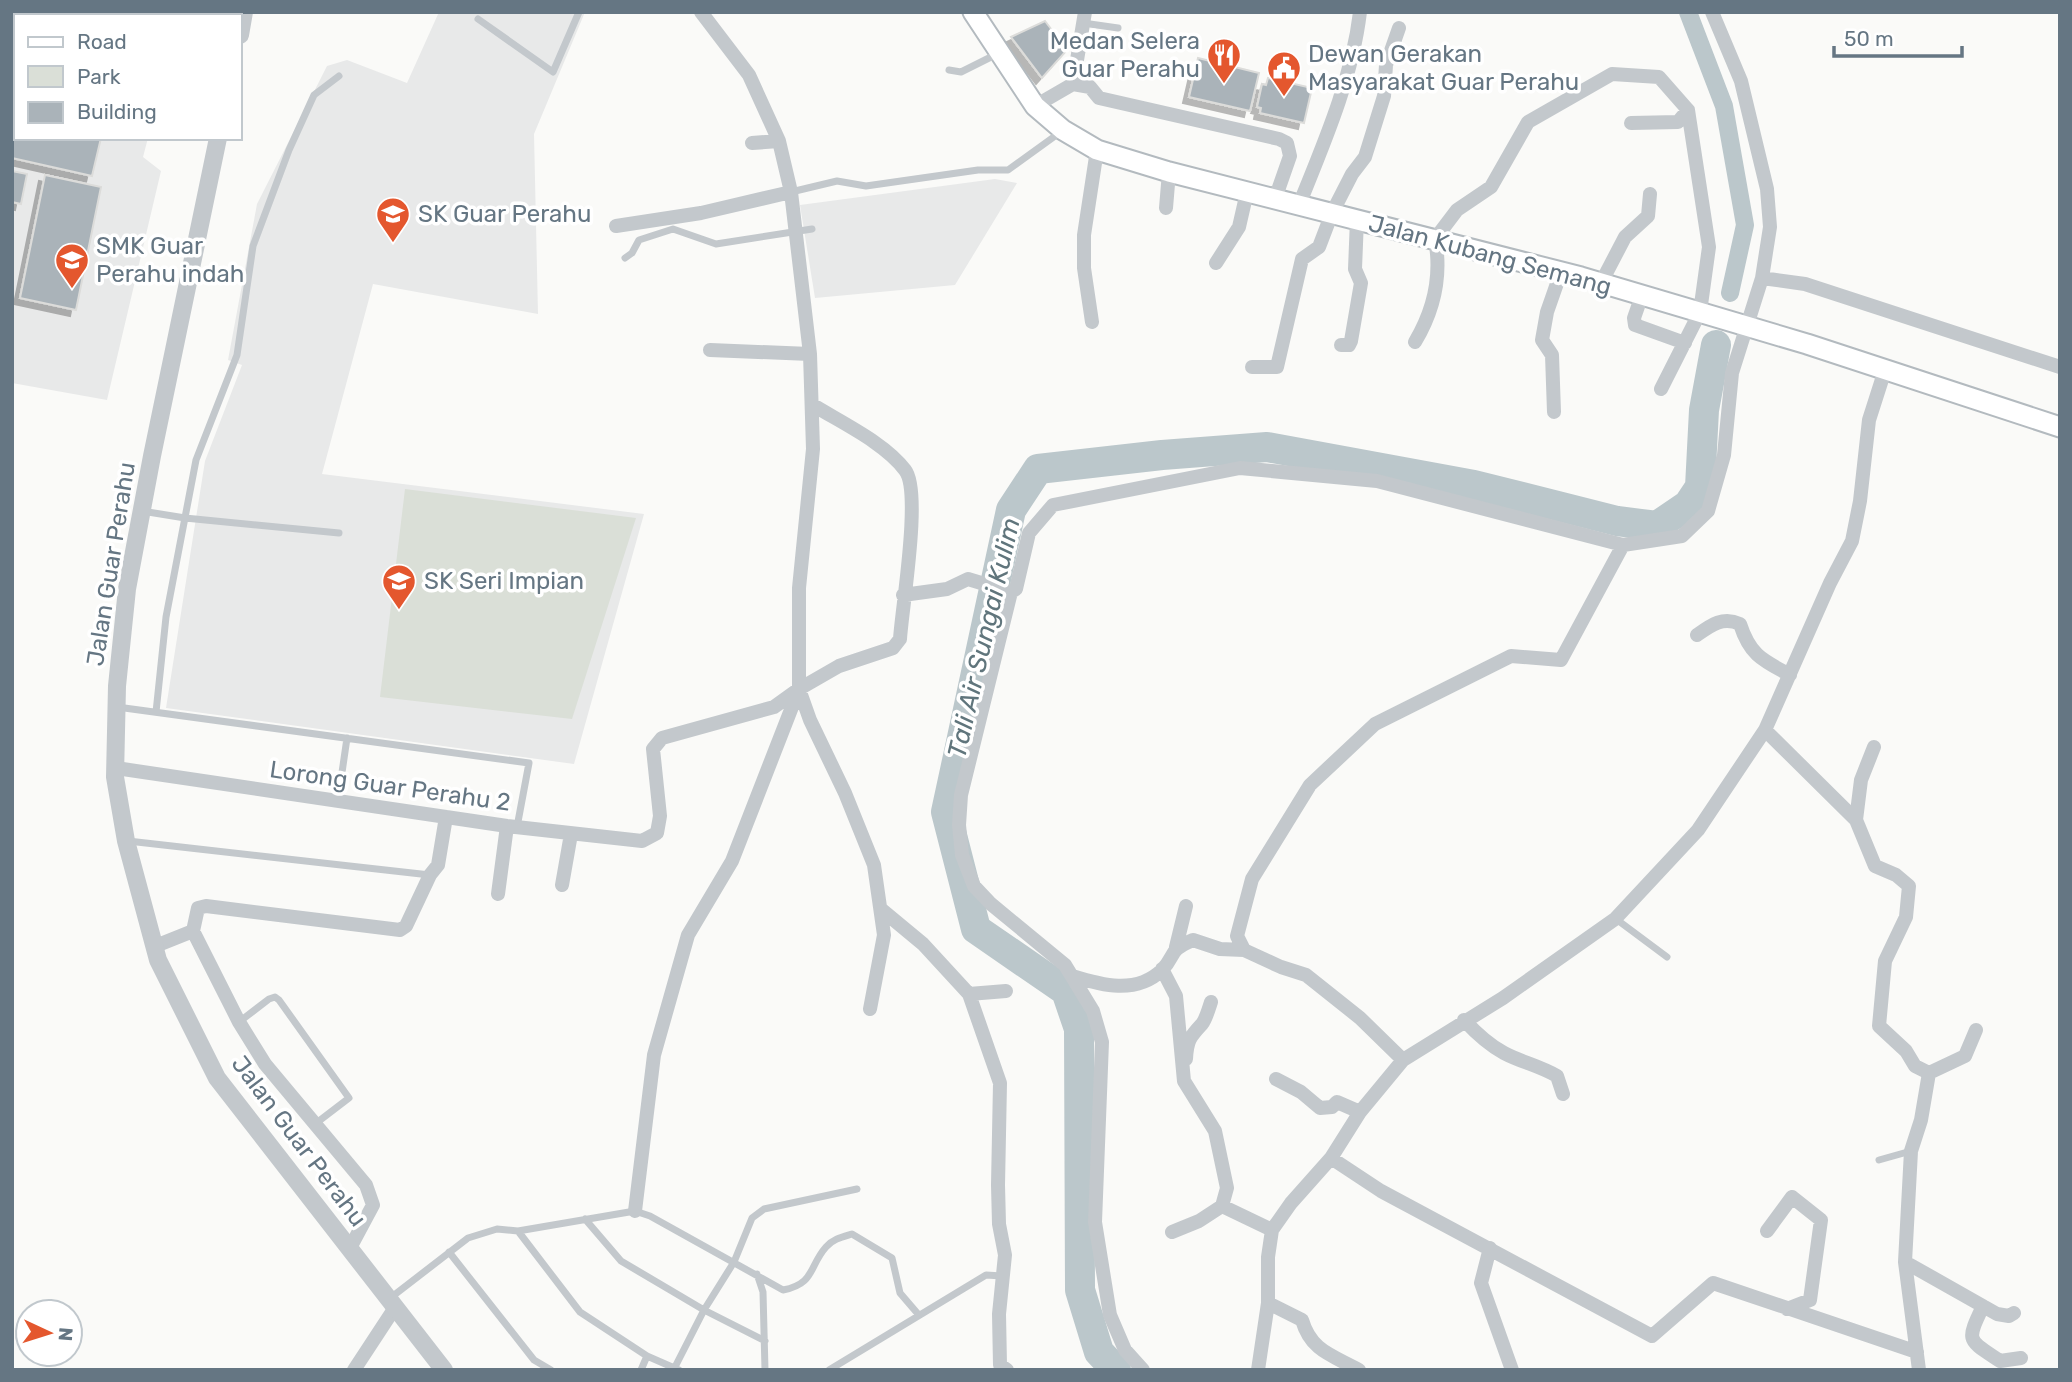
<svg xmlns="http://www.w3.org/2000/svg" width="2072" height="1382" font-family="Rubik,sans-serif">
<defs>
<filter id="shadow"><feDropShadow dx="-6" dy="6" stdDeviation="0" flood-color="#0004"/></filter>
</defs>
<rect width="100%" height="100%" fill="#fafaf8"/>
<path fill="#e8e9e9" d="M12 12H188L187 16H16V138H148L143 157 161 171 107 400 12 383Z
M439 12H585L534 134 538 314 373 284 322 474 644 514 574 764 166 708 205 461 242 365 228 360 257 204 327 66 347 60 407 83Z
M995 179 1017 183 955 285 815 298 800 205Z"/>
<path fill="#dadfd7" d="M12 12H99L97 16H16V68L12 69Z
M405 489 636 518 572 719 380 697Z"/>
<g fill="none" stroke-linecap="round" stroke-linejoin="round">
<path stroke="#bbc7cb" stroke-width="18" d="M1688 12 1724 106 1745 225 1730 293"/>
<path stroke="#bbc7cb" stroke-width="30" d="M1116 1370 1099 1352 1080 1290 1079 1029 1066 991 976 929 946 812 1011 510 1038 469 1162 455 1267 447 1474 485 1617 521 1657 526 1688 505 1700 487 1704 410 1716 345"/>
</g>
<path fill="#aab3b9" stroke="#dcdcda" stroke-width="2" filter="url(#shadow)" d="M1045 21 1067 50 1042 78 1011 37Z
M1198 58 1259 73 1250 111 1189 97Z
M1268 78 1312 88 1304 123 1260 113 1261 108 1257 107 1262 84 1266 85Z
M12 98 16 99V138H101L92 176 12 158Z
M12 171 27 174 21 204 12 202Z
M45 175 101 187 76 310 20 298Z"/>
<g fill="none" stroke-linecap="round" stroke-linejoin="round">
<g stroke="#b3babf" stroke-width="23">
<path id="secondary" d="M973 12 1035 106 1063 130 1097 150 1169 172 1581 277 1807 344 2060 427"/>
</g>
<path stroke="#c3c8cc" stroke-width="7" d="M478 19 553 72 579 12
M1083 23 1118 28
M949 70 961 72 999 53
M791 192 837 181 866 186 978 170H1008L1062 131
M625 258 632 253 639 240 673 229 716 244 812 229
M142 511 185 518 339 533
M117 707 529 763 517 827
M156 712 166 617 196 460 237 355 253 246 289 150 314 95 339 76
M338 800 347 738
M128 841 430 875
M1616 919 1667 957
M239 1022 269 999 275 997 279 1000 349 1098 315 1124
M1879 1160 1911 1151
M585 1219 621 1261 704 1310 765 1341
M518 1231 635 1211 650 1216 783 1290C815 1284 809 1266 826 1247 833 1239 842 1237 852 1234L892 1258 900 1293 918 1314
M449 1252 534 1360 551 1370
M757 1274 763 1292 765 1370
M389 1299 468 1238 497 1229 518 1231 580 1312 647 1356 679 1370
M675 1367 704 1310 734 1262 752 1218 764 1209 857 1189
M641 1370 647 1356
M829 1370 986 1275 1002 1276"/>
<path stroke="#c3c8cc" stroke-width="14" d="M1073 84 1085 12
M1035 106 1073 84 1090 87 1099 98 1279 139 1287 143 1290 156 1275 199
M1631 123 1678 122 1688 110
M752 143 779 141
M1299 205C1324 143 1352 79 1360 12
M1166 208 1169 172
M616 226 701 213 791 192
M1216 263 1239 227 1247 192
M1762 278 1805 284 2060 367
M1601 283 1625 237 1648 216 1650 194
M1642 295 1634 318 1635 325 1685 343
M1092 322 1084 268V235L1097 150
M1415 342C1434 310 1442 276 1435 239L1457 210 1491 187 1528 122 1612 74 1659 77 1688 110 1709 247 1700 312 1661 389
M1341 345H1349L1351 341 1361 283 1355 269 1357 219
M710 350 810 354
M1252 367H1277L1302 259 1319 247 1332 213 1352 174 1365 157 1384 96 1386 65 1399 28
M1554 412 1552 355 1542 340 1547 312 1561 272
M1011 592 1016 589 1029 533 1053 505 1240 468 1377 481 1623 545 1682 536 1708 511 1724 455 1732 373 1762 278 1770 227 1767 189 1741 81 1712 12
M903 595 947 589 968 579 1011 592 961 795 959 825 962 855 974 886 991 904 1065 965 1093 1011 1102 1042 1095 1222 1110 1315 1125 1350 1143 1370
M1697 635C1711 625 1723 616 1740 624 1750 655 1762 660 1790 675
M799 689 810 720 845 793 874 865 884 935 870 1009
M1765 730 1856 820
M1874 747 1861 780 1856 820 1875 866 1896 875 1909 886 1906 917 1885 961 1879 1026 1906 1051 1915 1066 1929 1073
M116 768 507 826 642 841 657 833 660 816 653 749 662 738 774 707 799 689 839 666 893 648 900 639C902 607 922 491 905 470 885 443 842 423 813 405
M562 885 571 834
M498 894 507 826
M882 910 923 944 969 994 1000 1083 998 1185 999 1224 1005 1255 999 1314 1000 1365 1007 1370
M193 931 239 1022 265 1064 366 1185 373 1205 350 1248
M153 947 193 931 198 908 206 906 400 930 406 926 430 875 438 865 446 817
M1176 947 1186 906
M1244 950 1237 936 1252 879 1310 785 1375 724 1511 656 1561 660 1623 545
M1162 969 1176 996 1184 1081 1215 1131 1227 1188 1222 1206
M1072 976C1101 985 1136 995 1162 970 1177 954 1167 951 1193 940L1220 949 1244 950 1281 967 1306 975 1360 1018 1403 1060
M969 994 1006 991
M1464 1020C1476 1033 1489 1045 1504 1053 1521 1062 1540 1066 1557 1076L1563 1094
M1186 1059C1187 1040 1190 1037 1202 1024 1206 1019 1209 1008 1211 1002
M1276 1079 1301 1092 1320 1108 1332 1107 1337 1102 1360 1112
M1331 1158 1381 1191 1652 1336 1713 1283 1917 1352
M635 1211 654 1055 688 935 732 861 799 689V588L813 449 810 354 791 192 779 141 749 75 701 12
M1767 1231 1792 1197 1821 1220 1810 1300 1787 1309
M1172 1232 1199 1221 1222 1206 1272 1230
M1490 1248 1481 1283 1512 1370
M1905 1262 1997 1314 2009 1316 2014 1313
M1268 1303 1302 1320C1311 1351 1332 1355 1359 1370
M1983 1306C1966 1342 1967 1339 2000 1361L2021 1358
M354 1370 396 1306
M1258 1370 1268 1303V1257L1272 1230 1291 1203 1331 1158 1360 1112 1403 1060 1503 998 1615 919 1698 830 1765 730 1830 583 1852 541 1860 501 1869 420 1885 370
M1919 1370 1905 1262 1911 1151 1921 1120 1929 1073 1965 1056 1976 1030"/>
<path stroke="#c3c8cc" stroke-width="18" d="M240 35 244 12
M218 138 152 456 127 589 117 686 115 777 126 841 158 960 217 1078 444 1370"/>
<use href="#secondary" stroke="#fff" stroke-width="19"/>
</g>
<defs>
<g id="restaurant-pin" transform="scale(1.75)"><path d="M0 17L-7.5 6A9.5 9.5 0 1 1 7.5 6Z" fill="#e4572e" stroke="#fff"/><path d="M-5-6h1v4h1v-4h1v4h1v-4h1v5L-1.5 .5V6h-2V.5L-5-1ZM5-6V6H3V1.5H1.5Q1.5-4 5-6Z" fill="#fff"/></g>
<g id="civic-pin" transform="scale(1.75)"><path d="M0 17L-7.5 6A9.5 9.5 0 1 1 7.5 6Z" fill="#e4572e" stroke="#fff"/><path d="M-.6-6.5H3V-4.5H.6V-3L4-1V1h2V6H-6V1h2V-1L-.6-3ZM-1.2 2.5V6h2.4V2.5Z" fill="#fff"/></g>
<g id="school-pin" transform="scale(1.75)"><path d="M0 17L-7.5 6A9.5 9.5 0 1 1 7.5 6Z" fill="#e4572e" stroke="#fff"/><path d="M0-5L7-2L0 1L-7-2ZM-4 1L0 2.5L4 1V4Q0 6-4 4Z" fill="#fff"/></g>
</defs>
<g fill-rule="evenodd">
<use href="#restaurant-pin" x="1224" y="55"/>
<use href="#civic-pin" x="1284" y="68"/>
<use href="#school-pin" x="393" y="214"/>
<use href="#school-pin" x="72" y="260"/>
<use href="#school-pin" x="399" y="581"/>
</g>
<g text-anchor="middle" dominant-baseline="central" stroke-width="7" stroke-linejoin="round" paint-order="stroke">
<g font-size="24" fill="#657683" stroke="#fff" text-anchor="start">
<text x="1200" y="41" text-anchor="end">Medan Selera<tspan x="1200" dy="28">Guar Perahu</tspan></text>
<text x="1308" y="54">Dewan Gerakan<tspan x="1308" dy="28">Masyarakat Guar Perahu</tspan></text>
<text x="418" y="214">SK Guar Perahu</text>
<text x="96" y="246">SMK Guar<tspan x="96" dy="28">Perahu indah</tspan></text>
<text x="424" y="581">SK Seri Impian</text>
</g>
<g font-size="24" fill="#657683" stroke="#fff">
<text transform="translate(1490 255) rotate(15)">Jalan Kubang Semang</text>
<text transform="translate(111 564) rotate(-81)">Jalan Guar Perahu</text>
<text transform="translate(390 786) rotate(8)">Lorong Guar Perahu 2</text>
<text transform="translate(299 1141) rotate(53)">Jalan Guar Perahu</text>
</g>
<g font-size="26" font-style="italic" fill="#60757c" stroke="#fff">
<text transform="translate(984 638) rotate(-77)">Tali Air Sungai Kulim</text>
</g>
</g>
<rect width="2072" height="1382" fill="none" stroke="#657683" stroke-width="28"/>
<rect x="14" y="14" width="228" height="126" fill="#ffffff" stroke="#c1c8cd" stroke-width="2"/>
<rect x="28" y="37" width="35" height="10" fill="#ffffff" stroke="#c1c8cd" stroke-width="2"/>
<text x="77" y="49" font-size="21" fill="#657683">Road</text>
<rect x="28" y="66" width="35" height="21" fill="#dadfd7" stroke="#c1c8cd" stroke-width="2"/>
<text x="77" y="84" font-size="21" fill="#657683">Park</text>
<rect x="28" y="102" width="35" height="21" fill="#aab3b9" stroke="#c1c8cd" stroke-width="2"/>
<text x="77" y="119" font-size="21" fill="#657683">Building</text>
<g transform="translate(49 1333) rotate(94)"><circle r="33" fill="#ffffff" stroke="#c1c8cd" stroke-width="2"/>
<path d="M0-5L12 26L0 18L-12 26Z" fill="#e4572e"/>
<text y="-10" font-size="19" font-weight="bold" text-anchor="middle" fill="#657683">N</text>
</g>
<path d="M1834 46v10h128v-10" fill="none" stroke="#657683" stroke-width="3.5"/>
<text x="1844" y="46" font-size="21" fill="#657683" stroke="#ffffff" stroke-width="5" paint-order="stroke">50 m</text>
</svg>
